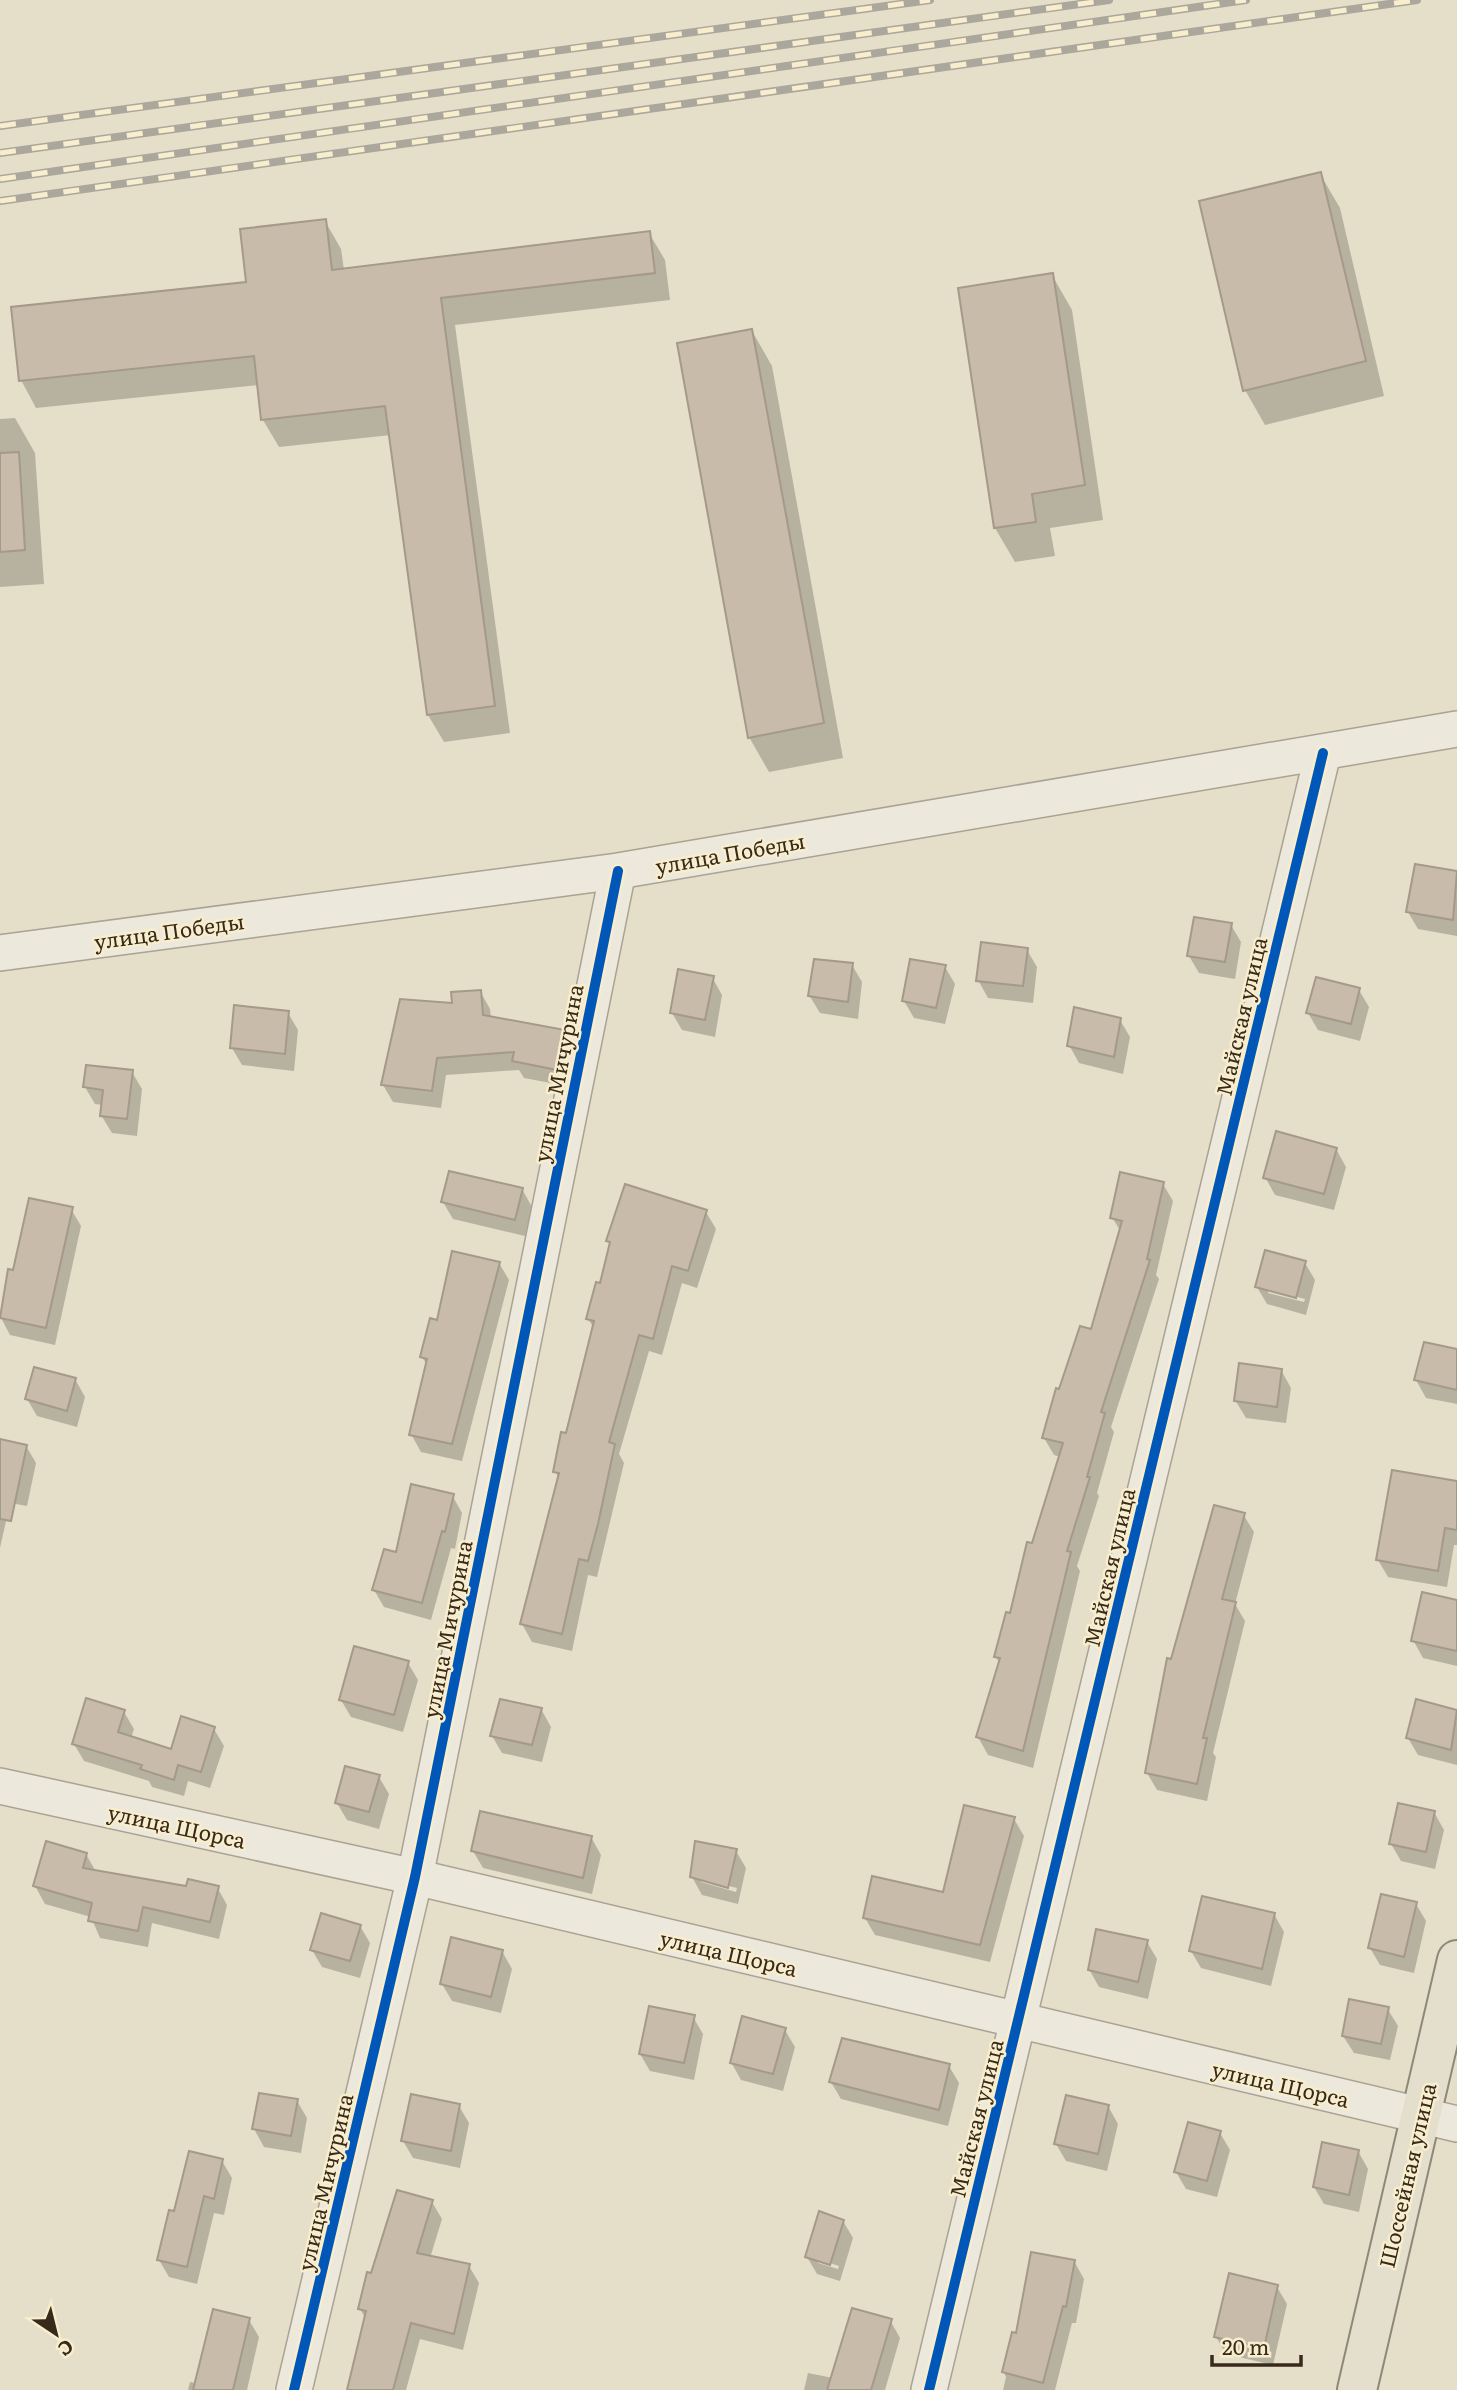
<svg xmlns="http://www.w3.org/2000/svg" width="1457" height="2390" font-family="Literata,serif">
<rect width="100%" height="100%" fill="#e5dec9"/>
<path fill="#0003" fill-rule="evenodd" d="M1320 174 1340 208 1384 396 1265 425 1245 390Z
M325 221 341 249 344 270 649 233 665 260 670 300 455 325 510 733 444 742 428 715 391 435 279 447 263 420 259 385 36 408 21 380 248 284Z
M1052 275 1072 310 1103 520 1050 528 1055 556 1015 562 995 528Z
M752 331 772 366 843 758 769 772 749 737Z
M15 418 35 453 44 584 0 587V419Z
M1416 866 1457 873V936L1418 929 1408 912Z
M1231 925 1241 942 1235 979 1199 973 1189 956Z
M1027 950 1037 967 1033 1003 988 998 978 980Z
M852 965 862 982 858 1019 820 1013 809 995Z
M945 967 955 984 945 1024 914 1018 904 1001Z
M712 977 722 995 715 1037 682 1030 672 1013Z
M1359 990 1369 1007 1360 1041 1318 1030 1308 1013Z
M480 991 490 1009 491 1018 564 1032 574 1049 567 1086 524 1078 519 1070 446 1075 441 1108 393 1102 383 1085 454 1005Z
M288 1013 298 1030 294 1071 242 1065 232 1048Z
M1120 1020 1130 1037 1123 1074 1079 1063 1069 1045Z
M132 1072 142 1089 137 1136 112 1133 101 1115 103 1105 95 1104 85 1087Z
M1336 1149 1346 1167 1334 1210 1275 1195 1265 1177Z
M1163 1184 1173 1201 1156 1275 1159 1279 1111 1427 1114 1432 1097 1493 1099 1496 1077 1566 1080 1571 1033 1768 988 1755 978 1737 1000 1664 996 1657 1061 1457 1054 1455 1044 1438 1060 1391 1092 1332 1121 1232 1112 1217Z
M522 1189 532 1207 525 1236 453 1219 443 1202Z
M71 1209 81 1226 55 1345 10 1335 0 1316 10 1271 14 1272Z
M706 1212 716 1229 697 1288 682 1283 662 1355 649 1351 619 1454 624 1463 597 1577 588 1575 572 1651 532 1642 522 1624 559 1479 555 1471 594 1328 588 1319 602 1286 611 1245 608 1241Z
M499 1263 509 1280 462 1461 421 1452 411 1434 427 1365 422 1357 438 1322Z
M1305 1263 1315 1280 1306 1315 1267 1304 1257 1287ZM1268 1289 1305 1299 1304 1302 1268 1293Z
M1457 1351V1404L1426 1398 1416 1380Z
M1281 1370 1291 1388 1286 1423 1246 1418 1235 1400Z
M75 1379 85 1397 77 1427 37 1416 27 1399Z
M0 1441 26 1446 36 1463 27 1506 10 1503 0 1548Z
M1457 1481V1545H1454L1447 1587 1388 1577 1378 1560Z
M452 1495 462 1513 455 1549 451 1548 431 1620 384 1607 374 1590 397 1555Z
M1243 1514 1254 1532 1235 1604 1245 1621 1213 1753 1216 1757 1207 1801 1157 1790 1147 1773 1173 1661Z
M1457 1602V1666L1423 1658 1413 1640Z
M408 1663 418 1680 403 1732 351 1717 341 1700Z
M1418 1701 1457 1712V1765L1418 1755 1408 1738Z
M541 1709 551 1727 542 1762 502 1753 492 1736Z
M124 1712 134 1729 131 1738 172 1751 214 1729 224 1746 210 1788 188 1781 184 1796 152 1787 149 1781 84 1761 74 1744Z
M379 1777 389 1794 379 1829 347 1820 337 1803Z
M1434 1812 1444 1830 1435 1869 1401 1861 1391 1844Z
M1014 1819 1024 1836 990 1962 875 1935 865 1918 944 1894Z
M591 1837 601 1855 592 1894 483 1868 473 1851Z
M736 1851 746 1868 738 1904 702 1895 692 1877ZM701 1879 737 1888 736 1892 701 1882Z
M86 1854 96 1872 187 1888 217 1887 227 1905 219 1939 152 1923 148 1947 100 1938 91 1917 45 1904 35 1886Z
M1416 1904 1426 1921 1414 1973 1380 1965 1370 1948Z
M1274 1914 1284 1932 1271 1986 1201 1968 1191 1951Z
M360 1926 370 1943 360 1978 322 1967 312 1950Z
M1147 1942 1157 1959 1148 1999 1099 1987 1089 1969Z
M502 1951 512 1969 501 2013 452 2001 442 1984Z
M1387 2008 1398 2026 1390 2060 1354 2053 1343 2036Z
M693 2017 703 2034 694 2080 650 2071 640 2054Z
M785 2030 795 2047 783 2091 741 2080 731 2062Z
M949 2066 959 2083 948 2126 841 2099 831 2082Z
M297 2101 307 2118 301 2153 264 2147 254 2129Z
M459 2106 469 2123 460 2168 413 2158 403 2141Z
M1108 2106 1118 2124 1107 2171 1066 2161 1056 2144Z
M1220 2133 1230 2150 1217 2197 1186 2189 1176 2172Z
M1358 2151 1368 2169 1359 2212 1324 2204 1314 2187Z
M222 2161 232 2178 224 2215 214 2213 197 2284 169 2277 159 2260 176 2213Z
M432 2202 442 2219 430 2258 469 2266 479 2283 463 2350 420 2339 406 2390H349L366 2319 360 2309 372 2275Z
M843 2221 853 2238 840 2281 817 2274 807 2257ZM818 2259 839 2266 838 2269 818 2263Z
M1074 2261 1084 2279 1076 2323H1072L1055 2390H1003L1006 2377 1004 2372 1018 2335Z
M1277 2287 1287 2304 1273 2365 1226 2354 1216 2337Z
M249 2320 259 2337 247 2390H188L190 2382 196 2383Z
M890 2320 900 2338 885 2390H804L808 2373 833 2378Z"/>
<path fill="#c9bba9" stroke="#a59989" stroke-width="2" d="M1321 172 1366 361 1243 391 1199 201Z
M326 219 332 270 650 231 655 273 441 298 495 706 427 715 385 406 261 420 254 356 19 381 11 307 246 282 240 229Z
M1053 273 1085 485 1032 494 1036 522 994 528 958 288Z
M752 329 824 723 748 738 677 343Z
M19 452 25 550 0 552V453Z
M1415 864 1457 871 1453 920 1406 912Z
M1194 917 1232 923 1225 962 1187 956Z
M981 942 1028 948 1023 986 976 981Z
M814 959 853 963 848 1002 808 996Z
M910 959 946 965 936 1008 902 1001Z
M678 969 714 976 705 1020 670 1013Z
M1316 977 1360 988 1351 1024 1306 1013Z
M481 990 483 1015 565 1030 557 1070 512 1061 514 1052 437 1058 432 1091 381 1085 400 999 452 1003 451 992Z
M234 1005 289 1011 285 1054 230 1048Z
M1074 1007 1121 1018 1114 1057 1067 1046Z
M86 1065 133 1070 127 1119 100 1116 103 1090 83 1087Z
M1276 1131 1337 1148 1324 1194 1263 1178Z
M449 1171 523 1188 515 1220 441 1202Z
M1120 1172 1164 1182 1147 1259 1150 1260 1101 1412 1105 1413 1087 1477H1090L1067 1551 1071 1552 1023 1751 976 1737 1000 1658 994 1657 1006 1612 1010 1613 1027 1542 1032 1543 1063 1443 1042 1438 1056 1388 1059 1389 1080 1326 1091 1329 1122 1221 1110 1218Z
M625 1184 707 1210 688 1271 672 1266 653 1339 639 1335 609 1442 615 1444 598 1524 588 1561 579 1559 562 1634 520 1624 559 1473 553 1472 561 1432 566 1433 594 1321 586 1319 596 1282 600 1283 610 1242 606 1241Z
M29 1198 73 1207 46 1328 0 1318 8 1269 13 1270Z
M1265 1250 1306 1261 1296 1298 1255 1287Z
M452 1251 500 1262 452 1444 409 1435 427 1359 420 1357 430 1318 437 1320Z
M1424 1342 1457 1349V1390L1414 1380Z
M1239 1363 1282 1369 1277 1407 1234 1401Z
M34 1367 76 1378 67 1411 25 1399Z
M0 1439 27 1445 11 1521 0 1519Z
M1392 1470 1457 1481V1530L1445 1528 1438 1571 1376 1560Z
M411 1484 454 1494 445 1532 442 1531 422 1603 372 1590 384 1549 396 1552Z
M1214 1505 1245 1513 1222 1599 1236 1602 1203 1738H1207L1197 1784 1145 1773 1167 1658 1171 1659Z
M1422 1592 1457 1600V1651L1411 1641Z
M354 1646 409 1661 394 1715 339 1700Z
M86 1698 125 1710 118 1732 171 1749 181 1716 215 1727 201 1772 178 1765 174 1780 140 1769 142 1765 72 1744Z
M500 1699 542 1708 532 1745 490 1736Z
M1416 1699 1457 1710 1451 1750 1406 1738Z
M345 1766 380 1775 369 1812 335 1803Z
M1398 1803 1435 1811 1426 1852 1389 1844Z
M964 1805 1015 1817 980 1945 863 1918 872 1876 943 1892Z
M480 1811 592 1836 583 1878 471 1851Z
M46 1841 87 1853 83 1868 186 1886 188 1879 219 1886 210 1922 143 1907 138 1931 88 1921 92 1903 33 1886Z
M695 1841 737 1849 728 1888 690 1877Z
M1381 1894 1417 1902 1404 1957 1368 1948Z
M1202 1896 1275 1913 1262 1969 1189 1951Z
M321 1913 361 1925 350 1961 310 1950Z
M1096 1929 1148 1940 1138 1982 1088 1970Z
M451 1937 503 1950 491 1997 440 1984Z
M1349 1999 1389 2007 1381 2044 1342 2036Z
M649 2006 695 2015 684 2063 639 2054Z
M742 2016 786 2028 773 2074 730 2063Z
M842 2038 950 2064 939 2110 829 2082Z
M259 2093 298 2099 291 2136 252 2129Z
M411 2094 460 2104 451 2151 401 2141Z
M1066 2095 1109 2105 1098 2154 1054 2144Z
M1188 2122 1221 2131 1207 2181 1174 2172Z
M1322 2142 1359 2150 1349 2195 1313 2187Z
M189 2151 223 2159 214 2199 204 2196 187 2267 157 2260 169 2210 174 2211Z
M397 2190 433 2200 417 2253 470 2264 454 2334 411 2323 393 2390H347L366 2311 358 2309 367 2272 371 2273Z
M819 2211 844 2220 830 2265 805 2257Z
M1031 2252 1075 2260 1066 2307 1063 2306 1043 2383 1002 2372 1012 2332 1016 2333Z
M1229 2273 1278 2285 1264 2348 1214 2337Z
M852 2308 892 2319 871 2390H827Z
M213 2309 250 2318 233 2390H193Z"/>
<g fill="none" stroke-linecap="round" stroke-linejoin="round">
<g stroke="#aaa293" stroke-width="38">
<path id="minor" d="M0 953 618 871 1457 729
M0 1786 415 1877 1457 2124
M294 2390 415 1877 618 871
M929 2390 1323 753"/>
</g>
<g stroke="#8f887a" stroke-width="42">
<path id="major" d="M1357 2390 1457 1960"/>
</g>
<use href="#minor" stroke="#ece8dc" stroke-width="35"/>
<use href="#major" stroke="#e4decc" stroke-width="38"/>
<g stroke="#aba79c" stroke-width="8">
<path id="rail" d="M0 126 930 0
M0 153 1109 0
M0 179 1246 0
M0 201 1417 0"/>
</g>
<use href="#rail" stroke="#f8edcd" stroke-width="5" stroke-dasharray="16" stroke-linecap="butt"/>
<g stroke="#f8edcd" stroke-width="15">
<path id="cycleway" d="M294 2390 415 1877 618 871
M929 2390 1323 753"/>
</g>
<use href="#cycleway" stroke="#0057b8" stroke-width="10"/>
</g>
<g text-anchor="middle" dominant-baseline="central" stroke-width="5" stroke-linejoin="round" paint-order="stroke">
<g font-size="21" fill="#382a1b" stroke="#f8edcd">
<text transform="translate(730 852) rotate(-10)">улица Победы</text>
<text transform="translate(169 930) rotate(-8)">улица Победы</text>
<text transform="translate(1240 1016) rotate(-77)">Майская улица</text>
<text transform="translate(557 1073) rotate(-79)">улица Мичурина</text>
<text transform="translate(1108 1567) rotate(-77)">Майская улица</text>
<text transform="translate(446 1629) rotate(-79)">улица Мичурина</text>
<text transform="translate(177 1825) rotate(12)">улица Щорса</text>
<text transform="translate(729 1952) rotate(13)">улица Щорса</text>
<text transform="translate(1281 2083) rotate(13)">улица Щорса</text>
<text transform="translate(975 2118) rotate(-76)">Майская улица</text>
<text transform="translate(1406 2175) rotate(-77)">Шоссейная улица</text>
<text transform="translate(324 2182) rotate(-77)">улица Мичурина</text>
</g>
</g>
<g transform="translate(56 2334) rotate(145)" stroke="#f8edcd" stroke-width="5" paint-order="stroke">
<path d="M0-5L12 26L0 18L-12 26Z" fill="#382a1b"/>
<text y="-10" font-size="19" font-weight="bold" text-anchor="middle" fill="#382a1b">С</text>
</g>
<path d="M1212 2355v10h89v-10" fill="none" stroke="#382a1b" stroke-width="3.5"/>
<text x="1222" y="2355" font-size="21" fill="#382a1b" stroke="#f8edcd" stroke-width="5" paint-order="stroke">20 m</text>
</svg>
